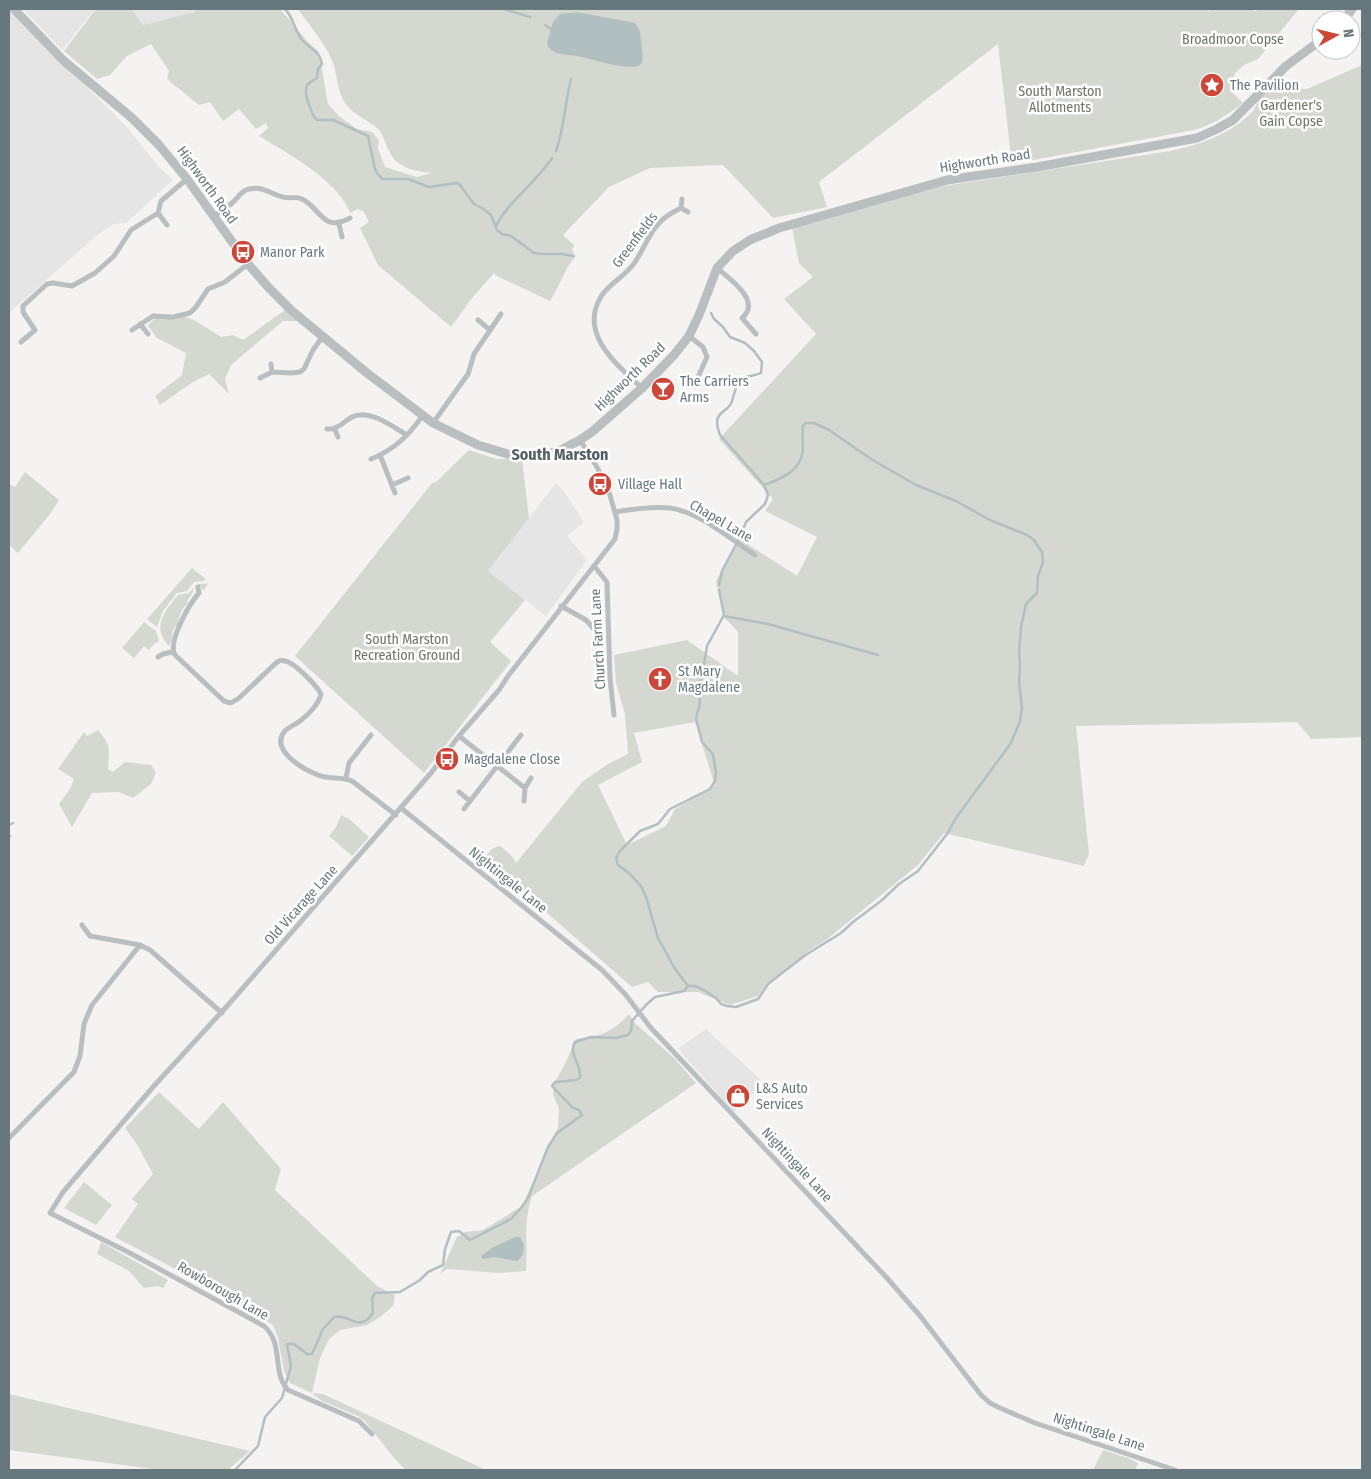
<svg xmlns="http://www.w3.org/2000/svg" width="1371" height="1479" font-family="'Fira Sans Condensed',sans-serif">
<rect width="100%" height="100%" fill="#f4f3f1"/>
<path fill="#e4e5e4" d="M9 9 126 126 159 167 173 180 126 223 113 224 95 237 9 313Z
M23 9H98L91 14 62 50Z
M131 9H195L196 12 143 25Z
M556 483 563 490 584 522 567 536 587 560 546 616 488 571Z
M706 1029 761 1080 760 1087 734 1112 678 1049Z"/>
<path fill="#d4d8d0" fill-rule="evenodd" d="M98 9H131L143 25 195 12V9H280L308 42 319 52 328 104 340 117 357 129 372 132 379 140 378 148 385 167 417 177 431 173C415 171 397 168 389 151 385 144 384 136 379 130 369 120 354 116 346 104 336 91 338 74 332 60 324 42 309 25 298 9H1208L1209 12 1211 9H1250L1255 11 1261 9H1299L1258 59 1244 65 1235 73 1230 90 1243 103C1227 115 1213 125 1194 130L1012 164 998 44 819 182 827 207 773 218 726 168 722 165 650 168 609 187 563 235 575 246 572 248 573 252 576 256C564 269 560 286 550 301L497 276 494 273 472 298 451 327 378 265 360 228 369 222 363 211 357 209 350 213C339 181 287 153 259 136L268 128 266 123 256 129 239 109 223 121 210 102 199 105 167 79 169 71 151 44 127 56 110 75 97 79 64 51 93 13Z
M1362 65V737L1311 739 1297 722 1076 726 1089 854 1084 866 944 833 918 865 826 940 810 950 766 984 758 996 730 1005 698 992H658L648 982 632 987 484 858 493 848 500 846 512 856 516 863 582 782 608 764 628 754 625 714 616 683 614 655 687 640 738 676V632L724 617 716 581 738 538 797 576 817 537 765 511 773 499 719 439 816 334 784 299 813 277 799 263 792 227 925 189 1170 151C1198 145 1229 135 1250 114 1256 109 1257 100 1262 95 1265 92 1268 89 1271 87L1307 89ZM695 722 715 786 675 809 666 826 627 845 598 785 642 762 634 733Z
M285 310 298 321H283L231 365 225 379 229 394 209 374 193 382 160 405 155 396 182 375 186 353 157 338 148 326 153 320 158 318 186 317 196 321 221 337 233 335 243 340Z
M469 450 496 459H522L529 518 488 571 525 600 490 642 511 661 424 773 295 656 432 483 436 482Z
M25 472 59 500 50 514 18 553 9 545V484L15 487Z
M192 568 206 579 203 581 194 582 187 591 177 593 163 611 157 627 147 619Z
M207 583 208 584 203 591 200 585 197 584 194 587 193 592 187 601 188 603C181 609 179 616 178 624 170 629 174 639 169 646 151 627 164 612 178 595L189 593 197 584H204Z
M144 622 156 631 159 641 154 644 149 650 144 646 134 658 122 648Z
M98 730C112 746 109 750 108 769L113 772 125 762 151 765 156 773 151 784 133 798 119 792 92 793 72 827 59 804 70 789 74 779 58 769 84 732 87 736Z
M341 815 349 819 369 837 352 856 329 836 336 827Z
M629 1014 636 1024 675 1059 696 1083 532 1196C523 1220 528 1246 526 1271L499 1273 447 1269 440 1274 457 1237 465 1232 483 1230 522 1206 558 1127 559 1109 553 1094V1085L564 1066 576 1039C603 1035 610 1034 629 1014Z
M159 1092 199 1129 223 1102 281 1169 275 1190 377 1286 395 1295 393 1306 379 1318 367 1325 340 1330 329 1339 320 1358 312 1393 323 1394 486 1470H406L394 1458 365 1421 358 1416 322 1401 312 1393 290 1383 284 1371 278 1338 273 1325 196 1280 115 1237 138 1204 132 1199 153 1174 138 1146 125 1128Z
M84 1182 112 1205 96 1225 64 1208Z
M101 1242 168 1280 163 1288 158 1286 144 1288 129 1271 97 1254Z
M9 1394 250 1451 228 1470H161L9 1450Z
M1103 1450 1128 1458 1138 1463 1135 1470H1093Z"/>
<path fill="#b2bfc1" d="M577 12 635 23C642 31 640 38 642 48 642 53 644 60 641 64 633 73 589 58 577 56 566 54 550 56 547 43L553 22 560 14Z
M515 1237H520C526 1245 525 1256 517 1261L494 1257 483 1259 481 1256 492 1248Z"/>
<g fill="none" stroke-linecap="round" stroke-linejoin="round">
<path stroke="#b2bfc1" stroke-width="2.5" d="M285 9C294 18 294 30 302 40 310 49 320 51 322 64L318 69 317 78C314 80 309 82 307 85 303 92 312 116 317 120H333L366 135 368 136 375 169 377 173 382 179H408L429 187 457 183 460 185 474 204 482 208 491 215 497 230 502 234 511 236 534 253 542 254H562L573 256
M504 9 530 17
M545 25 551 29
M556 151C564 130 565 102 571 79
M496 226C510 199 536 183 552 158
M711 313 714 319 723 327 730 337 745 343 754 351 762 362 761 373C755 376 747 375 742 379 735 384 735 393 732 401 729 414 710 409 720 435L764 485 768 495 765 504 746 522 740 537 722 571 719 585
M724 616 768 624 878 655
M9 825 13 823
M9 838 10 836
M688 986H695L702 989 716 998 721 1004 727 1006 736 1007 758 999 768 984 804 956 841 933 853 922 881 901 899 884 918 871 947 834 956 818 1011 743 1020 721 1022 708 1019 682 1020 663 1019 653 1021 627 1026 604 1037 593 1038 576 1043 562 1042 552 1034 540 1027 535 990 520 956 501 916 485 871 459 829 430 814 423H806L803 426C802 434 803 442 803 450 801 471 781 479 764 485
M688 986 675 969 658 938 646 897 641 886 629 873 618 865 616 858 620 851 640 831 658 824 670 809 710 789 715 781 716 773 713 754 702 742 696 718 700 703 698 689 702 676 707 646 724 615 719 590
M235 1470 258 1446 265 1417 282 1398 291 1366 287 1344H294L307 1354H312L323 1329 334 1317C351 1313 358 1334 373 1313L372 1298 375 1293 400 1292 420 1280 428 1272 443 1265 445 1249 451 1232 459 1231 470 1240 511 1219 521 1208 528 1198 548 1147 557 1133 582 1115 579 1110 573 1108 552 1086 555 1082 576 1080 580 1078C582 1065 568 1054 575 1042L591 1037 616 1038 628 1035 631 1031 632 1021 646 1005 655 997 684 991 688 986"/>
<path stroke="#b9bec0" stroke-width="5" d="M681 208 688 212
M158 213 167 225
M213 217C219 212 226 208 232 203 237 199 240 193 246 190 260 184 270 194 283 197 289 199 296 196 302 199 321 208 322 233 350 218
M339 224 342 237
M717 268C730 279 762 301 742 318L756 334
M478 320 490 330
M140 324 148 334
M132 330 153 316 173 317 190 313 196 307 208 289 225 282 248 264
M689 336 703 347 707 357 694 386
M21 342 35 330 23 312V306L47 284 53 283 72 286 95 273 114 256 131 230 158 213 161 201 187 179
M271 364 272 372 291 373 300 372 304 369 313 350 323 336
M260 378 272 372
M642 388C617 365 577 333 602 295 611 282 626 276 635 262 652 236 650 223 681 208L682 199
M433 423 468 374 474 354 501 314
M327 429C338 430 343 422 352 417 369 408 393 427 407 435
M335 430 338 437
M380 455 395 493
M371 459C394 450 409 436 422 416
M392 485 408 478
M615 512C633 509 652 506 670 508 700 512 730 539 755 555
M594 566 607 582 610 678 614 715
M198 587 199 593C190 603 167 642 175 655L224 701 231 703 239 698 277 662C281 660 281 660 285 661 294 662 317 686 321 694 319 704 308 715 300 721 295 725 288 727 284 732 270 751 305 770 318 775 329 780 341 776 352 781L396 815
M561 606 586 620 595 630
M158 657 163 654 172 652
M459 736 525 788
M346 778 349 763 371 735
M459 792 470 801
M524 801 525 788 531 778
M401 808 602 970 625 994 651 1028 887 1278 921 1317 981 1395 990 1403 1000 1408 1035 1423 1175 1470
M464 809 521 735
M82 925 90 936 140 945 150 950 222 1013
M9 1138 74 1072 80 1056 84 1024 92 1005 140 945
M372 1434 359 1421 288 1390C271 1372 285 1345 264 1326L128 1252 50 1213 63 1192 153 1087 228 1005 431 773 459 736 499 690 508 676 615 539 617 529V520L610 495 597 467 580 440"/>
<path stroke="#b9bec0" stroke-width="9" d="M14 9 64 61 132 118 159 145 187 179 248 264 269 288 292 311 367 373 433 423 478 445 514 456 529 457 544 455 561 450 580 440 593 431 642 388 674 355 689 336 699 315 717 268 733 251 750 240 779 228 947 180 1037 167 1197 138 1217 129 1233 120 1286 66 1321 40
M1344 20 1352 9"/>
</g>
<defs>
<g id="sight-disc" transform="scale(1.25)"><circle r="9.5" fill="#cc4738" stroke="#fff"/><path d="M0-6L1.8-2.2L6-1.7L2.9 1.2L3.7 5.4L0 3.3L-3.7 5.4L-2.9 1.2L-6-1.7L-1.8-2.2Z" fill="#fff"/></g>
<g id="bus-disc" transform="scale(1.25)"><circle r="9.5" fill="#cc4738" stroke="#fff"/><path d="M-5-6H5V4H4V6H2V4H-2V6H-4V4H-5ZM-3.5-4V0h7V-4ZM-3.5 1.2v1.5H-2V1.2ZM2 1.2v1.5H3.5V1.2Z" fill="#fff"/></g>
<g id="bar-disc" transform="scale(1.25)"><circle r="9.5" fill="#cc4738" stroke="#fff"/><path d="M-6-5H6L.8 .8V4.5H3.5V6h-7V4.5H-.8V.8Z" fill="#fff"/></g>
<g id="church-disc" transform="scale(1.25)"><circle r="9.5" fill="#cc4738" stroke="#fff"/><path d="M-1.2-6h2.4v3.5h3.3v2.4h-3.3V6h-2.4V-.1h-3.3v-2.4h3.3Z" fill="#fff"/></g>
<g id="shop-disc" transform="scale(1.25)"><circle r="9.5" fill="#cc4738" stroke="#fff"/><path d="M-5-2.5h2.3a2.7 3.5 0 0 1 5.4 0H5L5.5 6h-11ZM-1.5-2.5h3a1.5 2.3 0 0 0-3 0Z" fill="#fff"/></g>
</defs>
<g fill-rule="evenodd">
<use href="#sight-disc" x="1212" y="85"/>
<use href="#bus-disc" x="243" y="252"/>
<use href="#bar-disc" x="663" y="389"/>
<use href="#bus-disc" x="600" y="484"/>
<use href="#church-disc" x="660" y="679"/>
<use href="#bus-disc" x="447" y="759"/>
<use href="#shop-disc" x="738" y="1096"/>
</g>
<g text-anchor="middle" dominant-baseline="central" stroke-width="5" stroke-linejoin="round" paint-order="stroke">
<g font-size="14" fill="#6a7665" stroke="#fff">
<text x="1233" y="39">Broadmoor Copse</text>
<text x="1060" y="91">South Marston<tspan x="1060" dy="16">Allotments</tspan></text>
<text x="1291" y="105">Gardener's<tspan x="1291" dy="16">Gain Copse</tspan></text>
<text x="407" y="639">South Marston<tspan x="407" dy="16">Recreation Ground</tspan></text>
</g>
<g font-size="14" fill="#67777e" stroke="#fff" text-anchor="start">
<text x="1230" y="85">The Pavilion</text>
<text x="260" y="252">Manor Park</text>
<text x="680" y="381">The Carriers<tspan x="680" dy="16">Arms</tspan></text>
<text x="618" y="484">Village Hall</text>
<text x="678" y="671">St Mary<tspan x="678" dy="16">Magdalene</tspan></text>
<text x="464" y="759">Magdalene Close</text>
<text x="756" y="1088">L&amp;S Auto<tspan x="756" dy="16">Services</tspan></text>
</g>
<g font-size="14" fill="#67777e" stroke="#fff">
<text transform="translate(985 161) rotate(-9)">Highworth Road</text>
<text transform="translate(207 185) rotate(54)">Highworth Road</text>
<text transform="translate(635 240) rotate(-53)">Greenfields</text>
<text transform="translate(630 377) rotate(-44)">Highworth Road</text>
<text transform="translate(721 521) rotate(30)">Chapel Lane</text>
<text transform="translate(598 639) rotate(-93)">Church Farm Lane</text>
<text transform="translate(508 880) rotate(39)">Nightingale Lane</text>
<text transform="translate(301 905) rotate(-48)">Old Vicarage Lane</text>
<text transform="translate(797 1165) rotate(47)">Nightingale Lane</text>
<text transform="translate(223 1291) rotate(30)">Rowborough Lane</text>
<text transform="translate(1099 1432) rotate(18)">Nightingale Lane</text>
</g>
<g font-size="16" font-weight="bold" fill="#535f64" stroke="#fff">
<text x="560" y="454">South Marston</text>
</g>
</g>
<rect width="1371" height="1479" fill="none" stroke="#67777e" stroke-width="20"/>
<g transform="translate(1336 35) rotate(82)"><circle r="24" fill="#ffffff" stroke="#c2c9cb"/>
<path d="M0-4L9 19L0 12L-9 19Z" fill="#cc4738"/>
<text y="-8" font-size="14" font-weight="bold" text-anchor="middle" fill="#67777e">N</text>
</g>
</svg>
